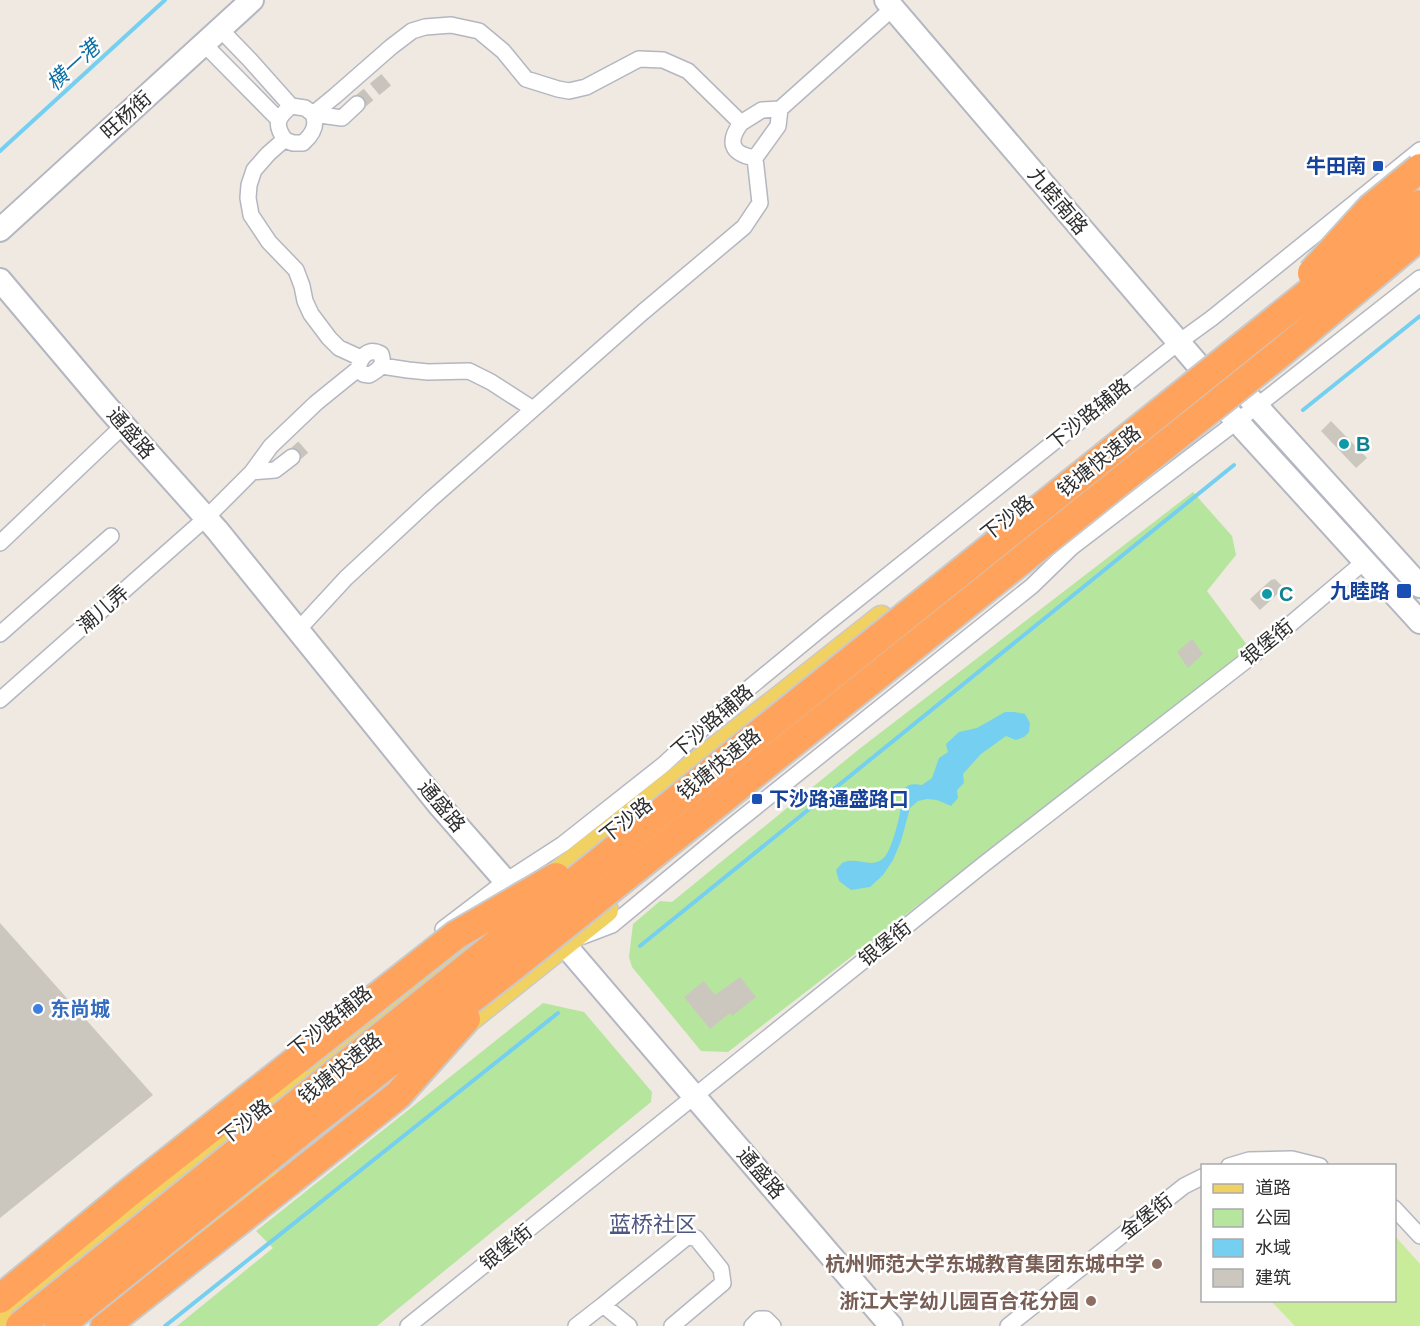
<svg xmlns="http://www.w3.org/2000/svg" width="1420" height="1326" font-family="Arial,'Noto Sans SC',sans-serif">
<rect width="100%" height="100%" fill="#efe9e1"/>
<path fill="#b6e59e" d="M1193 492 1232 536 1236 555 1207 591 1250 649 728 1052 701 1051 632 967 629 957 633 924 660 901 672 902 858 750Z
M543 1003 584 1012 652 1092 651 1102 377 1326H177L273 1248 256 1231Z"/>
<path fill="#c9ec9a" d="M1395 1236 1420 1264V1326H1295L1271 1301 1394 1300Z"/>
<path fill="#75cff0" d="M1005 712H1014L1025 714 1030 723 1029 732 1024 737 1016 740 1006 736 981 754 963 774 964 783 957 790 958 798 951 806 937 800 927 799 918 801 910 808 901 841 893 860 883 875 870 887 851 890 839 881 836 870C838 868 840 865 842 863 857 855 874 872 886 855 892 847 900 817 901 806 902 801 901 793 905 788 909 783 916 784 922 785L932 778 939 758 948 752 946 744 959 732 977 728Z"/>
<g fill="none" stroke-linecap="round" stroke-linejoin="round">
<path stroke="#75cff0" stroke-width="4" d="M0 151 165 0
M1303 410 1420 316
M640 946 1234 465
M165 1326 558 1013"/>
</g>
<path fill="#cbc7bf" d="M1331 421 1367 458 1356 468 1321 431Z
M1275 579 1284 588 1260 610 1250 599 1271 580Z
M1192 639 1203 654 1188 668 1177 652Z
M0 923 153 1095 0 1218Z
M740 977 756 997 732 1016 730 1013 710 1029 684 997 704 981 715 995Z"/>
<g fill="none" stroke-linecap="round" stroke-linejoin="round">
<path stroke="#c8c4bd" stroke-width="15" stroke-dasharray="15 8" stroke-linecap="butt" d="M357 104 387 79
M292 457 309 442"/>
<g stroke="#b4b7c1" stroke-width="18">
<path id="street" d="M220 29 250 60 291 106
M204 44 279 120
M357 104 342 118 313 114C318 126 312 135 303 143H293L285 140C274 124 277 118 291 106L305 108 313 114 335 96 391 47 412 31 425 27 451 25 479 31 503 51 526 79 558 89 569 91 586 87 639 59 663 60 688 71 741 123 762 110 780 109 893 8
M741 123C727 142 731 154 755 158L778 126 780 109
M285 139 268 154 254 170 249 185 248 198 251 215 269 242 296 270 302 286 305 301 311 314 329 338 339 348 361 358
M382 366 408 370 428 372 469 371 491 382 533 409
M252 472 271 446 316 403 358 369 363 374 369 375C379 370 385 365 381 354 368 347 360 357 358 369
M0 543 124 425
M298 630 346 578 430 500 643 312 744 227 760 203 755 158
M0 634 111 536
M0 700 206 518 252 472 275 470 292 457
M443 929 506 881 563 844 663 765 726 707 828 623 1179 342 1212 318 1420 150
M583 936 612 925 727 830 1032 586 1072 547 1257 406 1420 278
M1229 1166 1249 1160 1292 1159 1320 1166
M1394 1208 1420 1236
M603 1305 687 1237 696 1238 721 1269 723 1283 672 1326
M408 1326 984 864 1261 649 1365 561
M576 1326 603 1305 629 1326
M752 1326 759 1319H766L773 1326
M1008 1326 1184 1186 1202 1177"/>
</g>
<g stroke="#b4b7c1" stroke-width="26">
<path id="secondary" d="M886 0 1199 366 1224 407 1420 622
M0 230 252 0
M0 280 108 408 217 530 440 806 523 901 564 944 891 1326
M1224 380 1243 391 1420 586"/>
</g>
<g stroke="#c9c9c9" stroke-width="27">
<path id="primary" d="M541 887 881 618
M452 1033 606 910
M102 1310 418 1060
M0 1316 495 923"/>
</g>
<g stroke="#c9c9c9" stroke-width="32">
<path id="highway" d="M0 1299 131 1191 297 1060
M105 1326 287 1183"/>
</g>
<use href="#street" stroke="#fff" stroke-width="15"/>
<use href="#secondary" stroke="#fff" stroke-width="22"/>
<use href="#primary" stroke="#f2d163" stroke-width="24"/>
<use href="#highway" stroke="#ffa35c" stroke-width="28"/>
<g stroke="#c9c9c9" stroke-width="32" stroke-linecap="butt">
<path id="highway-bridge" d="M1312 273 1371 208 1420 168
M297 1060 456 935 556 877
M287 1183 398 1095 466 1019
M20 1326 1420 204
M59 1326 309 1125 515 965 1283 351 1420 236"/>
</g>
<use href="#highway-bridge" stroke="#ffa35c" stroke-width="28"/>
</g>
<g fill="#1a4fb4" stroke="#fff" stroke-width="2">
<rect x="1372" y="160" width="12" height="12" rx="3"/>
<rect x="1396" y="583" width="16" height="16" rx="3"/>
<rect x="751" y="793" width="12" height="12" rx="3"/>
</g>
<g fill="#0f9aa8" stroke="#fff" stroke-width="2">
<circle cx="1344" cy="444" r="6"/>
<circle cx="1267" cy="594" r="6"/>
</g>
<circle fill="#3f7fe0" stroke="#fff" stroke-width="2" cx="38" cy="1009" r="6"/>
<g fill="#8d6e63" stroke="#fff" stroke-width="2">
<circle cx="1157" cy="1264" r="6"/>
<circle cx="1091" cy="1301" r="6"/>
</g>
<g text-anchor="middle" dominant-baseline="central" stroke-width="5" stroke-linejoin="round" paint-order="stroke">
<g font-size="20" fill="#2e2e2e" stroke="#fff">
<text transform="translate(126 115) rotate(-42)">旺杨街</text>
<text transform="translate(1058 201) rotate(50)">九睦南路</text>
<text transform="translate(1089 414) rotate(-39)">下沙路辅路</text>
<text transform="translate(131 433) rotate(49)">通盛路</text>
<text transform="translate(1099 461) rotate(-39)">钱塘快速路</text>
<text transform="translate(1007 518) rotate(-38)">下沙路</text>
<text transform="translate(103 609) rotate(-41)">潮儿弄</text>
<text transform="translate(1267 642) rotate(-39)">银堡街</text>
<text transform="translate(712 721) rotate(-41)">下沙路辅路</text>
<text transform="translate(719 764) rotate(-39)">钱塘快速路</text>
<text transform="translate(442 806) rotate(50)">通盛路</text>
<text transform="translate(626 820) rotate(-38)">下沙路</text>
<text transform="translate(885 943) rotate(-39)">银堡街</text>
<text transform="translate(330 1021) rotate(-39)">下沙路辅路</text>
<text transform="translate(340 1068) rotate(-39)">钱塘快速路</text>
<text transform="translate(245 1122) rotate(-38)">下沙路</text>
<text transform="translate(761 1173) rotate(49)">通盛路</text>
<text transform="translate(1146 1216) rotate(-38)">金堡街</text>
<text transform="translate(506 1247) rotate(-39)">银堡街</text>
</g>
<g font-size="20" font-weight="bold" fill="#164399" stroke="#fff" text-anchor="end">
<text x="1366" y="166">牛田南</text>
<text x="1390" y="591">九睦路</text>
<text x="769" y="799" text-anchor="start">下沙路通盛路口</text>
</g>
<g font-size="20" font-weight="bold" fill="#0d838f" stroke="#fff" text-anchor="start">
<text x="1356" y="444">B</text>
<text x="1279" y="594">C</text>
</g>
<g font-size="20" font-weight="bold" fill="#366cbe" stroke="#fff" text-anchor="start">
<text x="50" y="1009">东尚城</text>
</g>
<g font-size="20" font-weight="bold" fill="#785e54" stroke="#fff" text-anchor="end">
<text x="1145" y="1264">杭州师范大学东城教育集团东城中学</text>
<text x="1079" y="1301">浙江大学幼儿园百合花分园</text>
</g>
<g font-size="21" font-style="italic" fill="#0d6fa3" stroke="#fff">
<text transform="translate(73 65) rotate(-42)">横一港</text>
</g>
<g font-size="22" fill="#4d5680" stroke="#fff">
<text x="653" y="1224">蓝桥社区</text>
</g>
</g>
<rect x="1201" y="1164" width="195" height="138" fill="#ffffff" stroke="#ababab" stroke-width="1.5"/>
<rect x="1213" y="1184" width="30" height="9" fill="#f2d163" stroke="#ababab" stroke-width="1.5"/>
<text x="1255" y="1194" font-size="18" fill="#2e2e2e">道路</text>
<rect x="1213" y="1209" width="30" height="18" fill="#b6e59e" stroke="#ababab" stroke-width="1.5"/>
<text x="1255" y="1224" font-size="18" fill="#2e2e2e">公园</text>
<rect x="1213" y="1239" width="30" height="18" fill="#75cff0" stroke="#ababab" stroke-width="1.5"/>
<text x="1255" y="1254" font-size="18" fill="#2e2e2e">水域</text>
<rect x="1213" y="1269" width="30" height="18" fill="#cbc7bf" stroke="#ababab" stroke-width="1.5"/>
<text x="1255" y="1284" font-size="18" fill="#2e2e2e">建筑</text>
</svg>
